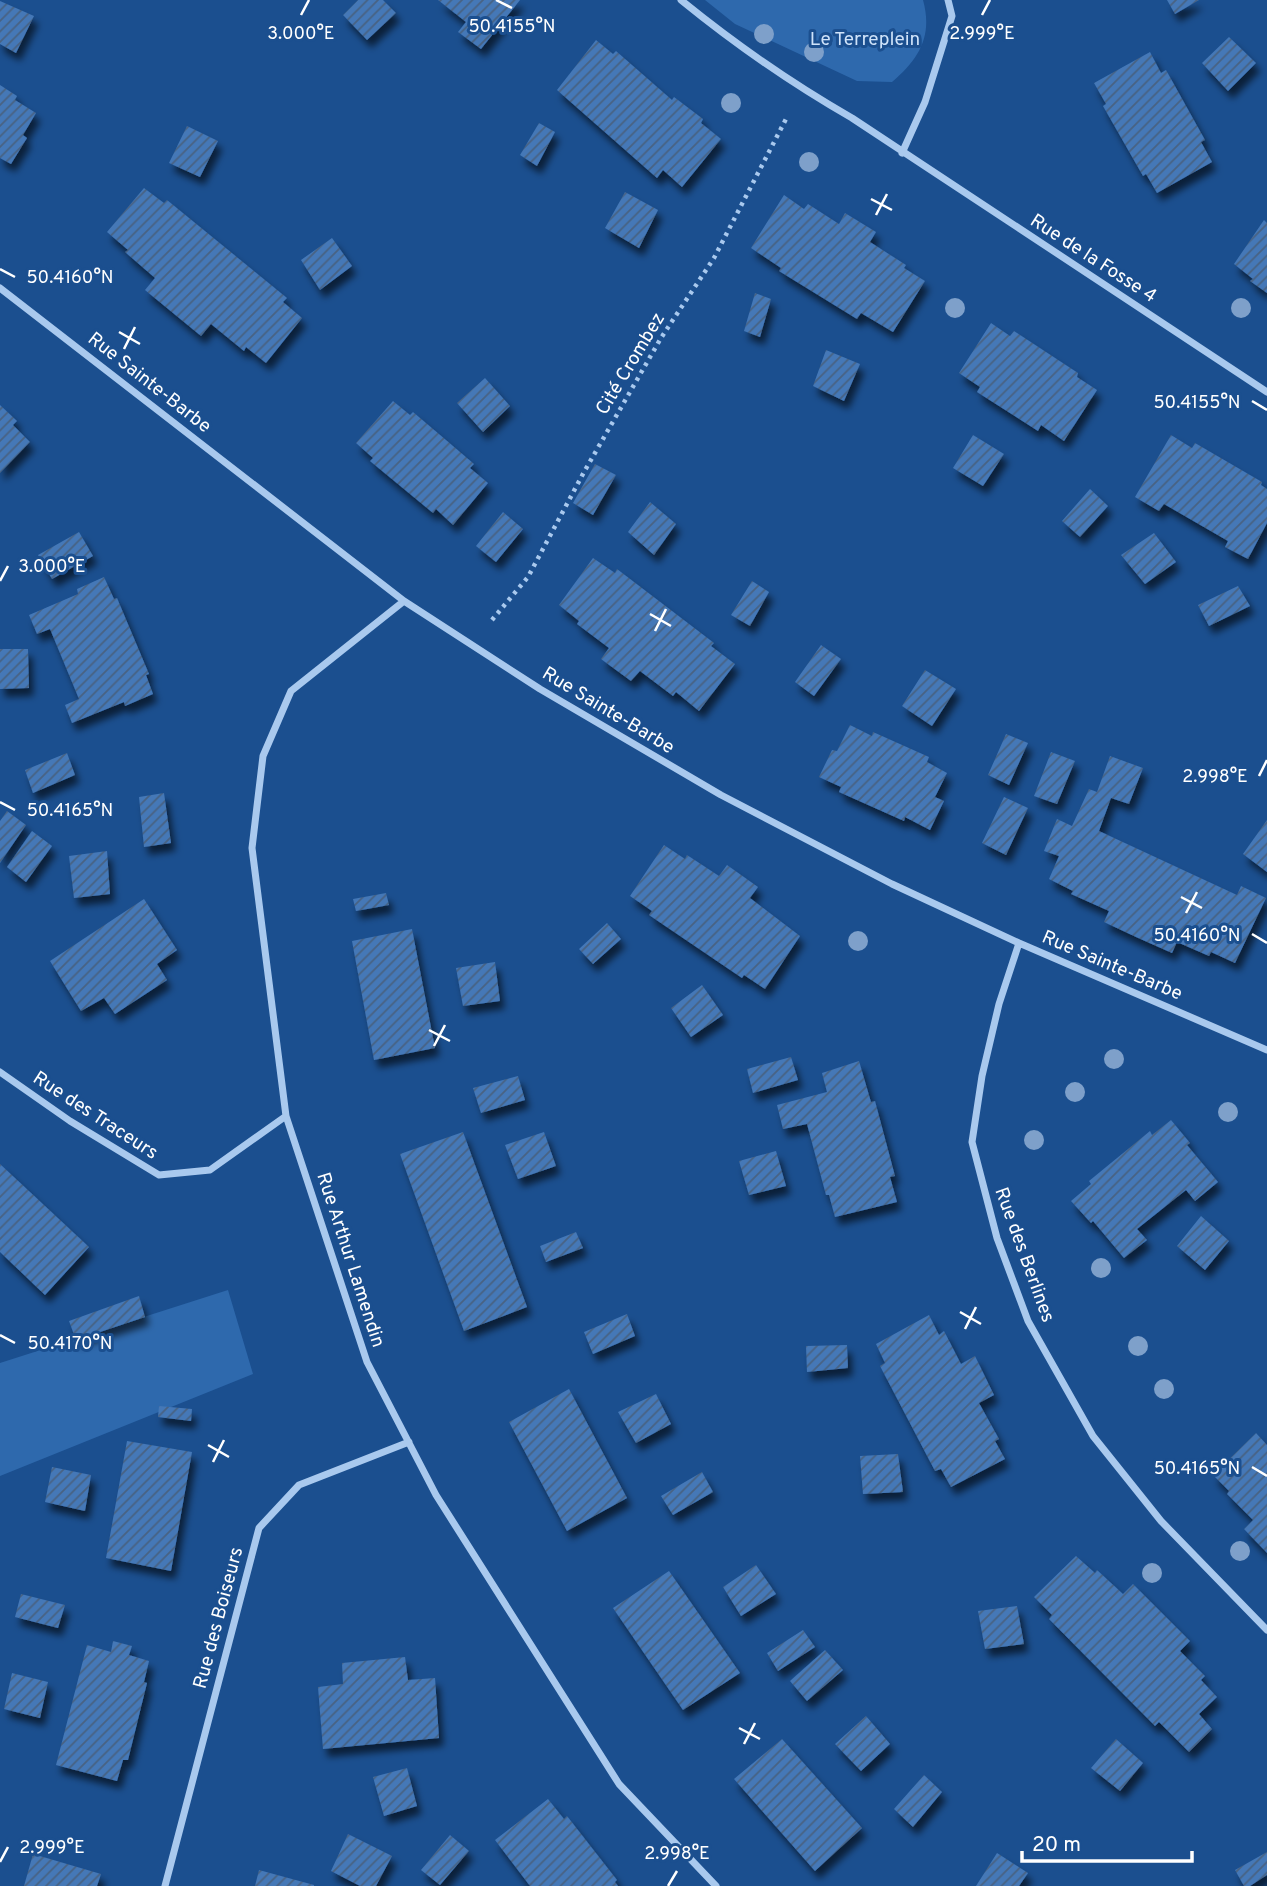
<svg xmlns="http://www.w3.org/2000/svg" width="1267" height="1886" font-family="Overpass,sans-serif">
<defs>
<pattern id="building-hatch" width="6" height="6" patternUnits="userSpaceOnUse" patternTransform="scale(1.75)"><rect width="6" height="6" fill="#4478b7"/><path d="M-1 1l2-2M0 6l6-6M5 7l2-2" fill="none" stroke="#486282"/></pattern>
<filter id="shadow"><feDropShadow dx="4.5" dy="8" stdDeviation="3.5" flood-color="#0009"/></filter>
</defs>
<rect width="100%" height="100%" fill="#1b4f8f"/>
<path fill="#2e69ad" d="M705 0H923C933 36 919 59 892 82L857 81 735 24Z
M228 1290 253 1374 0 1476V1363Z"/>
<path fill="url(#building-hatch)" filter="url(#shadow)" d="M358 0H383L396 13 367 40 343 15Z
M438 0H520L481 49 458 32 466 22Z
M1167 0H1199L1175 14Z
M0 1 34 16 16 53 0 44Z
M1229 37 1256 63 1228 91 1202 63Z
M596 40 613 54 616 51 672 100 674 97 703 119 701 123 721 139 682 187 663 170 657 178 557 90Z
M1150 52 1161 73 1166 70 1205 140 1201 142 1212 162 1157 193 1146 174 1143 176 1103 106 1106 104 1094 83Z
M0 85 17 96 15 100 36 113 23 135 27 138 11 164 0 158Z
M539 123 555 132 537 166 520 155Z
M187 126 218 141 200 177 169 163Z
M144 188 164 203 167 200 287 298 283 302 302 318 266 363 246 347 244 351 211 324 201 336 145 290 155 278 125 252 128 250 107 232Z
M625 192 658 210 639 248 605 228Z
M784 195 804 209 808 204 839 224 845 213 876 232 870 242 906 265 904 268 925 281 893 332 861 313 857 319 779 271 781 268 751 248Z
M1264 220 1267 223V293L1250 281 1253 279 1234 264Z
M332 238 352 266 320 290 301 260Z
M755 293 771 299 760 337 744 331Z
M991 323 1010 336 1014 331 1078 373 1077 377 1097 390 1064 441 1041 425 1038 431 977 392 980 387 959 373Z
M826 350 860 364 844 401 813 386Z
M485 378 510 406 483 432 457 403Z
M393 401 410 415 413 412 446 440 474 464 470 468 488 483 453 525 436 509 433 513 370 461 373 458 356 443Z
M0 405 17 421 13 425 30 442 0 473Z
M973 435 1004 454 983 486 953 468Z
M1171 435 1192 448 1195 443 1262 482 1261 485 1267 489V523L1248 559 1225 547 1228 541 1164 504 1159 511 1135 497Z
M595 464 616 475 593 515 573 503Z
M1090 489 1108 506 1080 537 1062 521Z
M650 502 676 524 654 555 628 532Z
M503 512 523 529 496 562 476 546Z
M79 532 93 556 52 579 38 555Z
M1154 533 1176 562 1145 584 1121 555Z
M593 558 615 573 617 569 714 643 711 646 735 664 699 711 676 692 673 696 640 671 631 681 601 659 609 648 577 624 579 621 559 605Z
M104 577 114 599 117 598 149 674 146 675 153 694 125 706 124 702 72 723 65 705 79 699 50 629 37 634 29 615 78 594 77 589Z
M752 581 769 592 750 626 731 615Z
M1238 586 1250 606 1209 626 1198 605Z
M821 645 841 659 814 696 795 682Z
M0 649H28L29 688 0 689Z
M925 670 956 689 932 726 902 706Z
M850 725 872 736 873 732 929 757 927 762 947 773 935 797 944 801 930 830 905 817 904 821 839 792 841 787 819 777 832 750 837 751Z
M1006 734 1028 743 1009 785 988 775Z
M1051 752 1075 761 1057 804 1034 796Z
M67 753 75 775 33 793 25 770Z
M1110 756 1143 768 1129 804 1111 798 1099 831 1237 895 1241 886 1266 898 1235 963 1211 952 1209 956 1177 942 1172 953 1136 937 1104 922 1109 911 1071 894 1073 891 1049 879 1059 856 1044 851 1057 819 1072 826 1089 789 1097 792Z
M164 793 171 843 144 847 139 797Z
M1004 797 1028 808 1006 855 982 843Z
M7 811 26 825 0 863V821Z
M1267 820V872L1243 854Z
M32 831 52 846 26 882 7 867Z
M664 845 685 859 687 855 719 876 727 865 758 887 750 898 800 936 765 989 744 975 742 978 649 915 652 911 630 896Z
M107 851 110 894 74 898 69 856Z
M386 893 389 905 356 911 353 899Z
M144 899 177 950 157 964 167 980 115 1014 104 998 81 1011 50 961Z
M607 923 621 939 593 964 579 949Z
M412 929 435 1048 374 1060 352 941Z
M495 962 500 1001 463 1006 456 968Z
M702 985 723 1015 691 1037 671 1008Z
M791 1057 798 1080 753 1093 747 1069Z
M859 1061 871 1102 875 1101 895 1176 890 1177 897 1202 835 1217 829 1195H826L807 1124 783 1129 777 1105 827 1092 822 1073Z
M518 1076 525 1100 481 1113 473 1088Z
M1171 1120 1190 1143 1187 1145 1218 1182 1195 1201 1186 1190 1137 1229 1147 1240 1124 1258 1093 1221 1091 1223 1071 1201 1091 1184 1089 1181 1150 1131 1152 1135Z
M463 1132 527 1307 464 1331 400 1154Z
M544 1132 556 1166 518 1179 505 1145Z
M776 1151 786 1186 749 1195 739 1161Z
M0 1164 89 1247 45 1295 0 1252Z
M1201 1216 1229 1241 1205 1270 1177 1246Z
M576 1232 583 1248 546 1262 540 1246Z
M139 1296 145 1317 76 1340 69 1321Z
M627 1314 635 1336 593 1354 584 1332Z
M929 1315 939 1335 944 1331 961 1364 975 1356 994 1395 979 1403 999 1439 995 1441 1005 1459 951 1487 941 1469 935 1471 880 1366 885 1363 876 1344Z
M847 1345 848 1368 807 1372 806 1346Z
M569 1389 627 1498 567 1531 509 1422Z
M656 1394 671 1424 636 1443 618 1412Z
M159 1406 192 1409 191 1421 158 1417Z
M1256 1433 1267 1445V1553L1244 1529 1253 1520 1227 1494 1229 1491 1213 1475Z
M127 1441 192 1452 171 1571 106 1558Z
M898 1454 903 1492 863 1494 860 1456Z
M52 1467 91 1475 85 1511 45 1502Z
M702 1472 713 1492 673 1515 661 1496Z
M1076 1556 1095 1573 1097 1570 1123 1594 1133 1584 1190 1641 1180 1651 1205 1676 1201 1680 1217 1697 1199 1714 1212 1729 1189 1752 1159 1722 1155 1726 1049 1619 1052 1615 1034 1597Z
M756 1565 776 1594 741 1616 723 1587Z
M669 1571 740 1673 683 1710 613 1608Z
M21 1594 65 1605 58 1628 15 1617Z
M1017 1606 1024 1644 985 1649 978 1611Z
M803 1630 815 1647 778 1671 767 1653Z
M113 1641 132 1646 129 1655 149 1661 144 1682 147 1683 128 1760H123L117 1781 56 1765 87 1645 111 1652Z
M825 1650 843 1670 807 1701 790 1681Z
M405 1657 408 1680 435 1678 439 1738 323 1749 318 1687 343 1684 342 1663Z
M12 1673 48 1682 40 1718 4 1709Z
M866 1716 890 1744 861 1771 835 1744Z
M782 1739 862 1828 815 1871 734 1779Z
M1116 1739 1143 1763 1120 1791 1091 1768Z
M407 1768 417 1806 384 1816 373 1777Z
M924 1775 942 1792 913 1827 894 1809Z
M548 1799 564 1819 567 1816 617 1880 615 1882 618 1886H530L495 1840Z
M348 1834 392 1856 376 1886H360L331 1871Z
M450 1835 469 1851 440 1885 421 1870Z
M1267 1852V1875L1250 1886H1244L1235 1870Z
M997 1853 1028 1873 1019 1886H976Z
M33 1854 101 1874 97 1886H24Z
M259 1870 314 1885V1886H255Z"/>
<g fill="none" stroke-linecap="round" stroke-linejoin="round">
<path stroke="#a9c9ee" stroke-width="4.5" stroke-dasharray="3.5 5" stroke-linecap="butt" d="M492 620 528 577 584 472 661 338 714 258 786 119"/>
<path stroke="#a9c9ee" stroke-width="7" d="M681 0C735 44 791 83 852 118L1267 392
M902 153 925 102 952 16 948 0
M0 288 404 601 540 689 721 795 892 884 1019 943 1267 1050
M404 601 291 691 263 756 252 848 286 1116 367 1362 436 1495 619 1784 716 1886
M1019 943 999 1004 982 1076 972 1142 997 1238 1028 1321 1093 1436 1161 1521 1267 1630
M0 1072 70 1121 159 1175 210 1170 286 1116
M165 1886 259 1528 299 1485 409 1442"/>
</g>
<g fill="#7ea0ca">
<circle cx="764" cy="34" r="10"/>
<circle cx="814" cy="52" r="10"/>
<circle cx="731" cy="103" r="10"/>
<circle cx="809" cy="162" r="10"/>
<circle cx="955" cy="308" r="10"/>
<circle cx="1241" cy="308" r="10"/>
<circle cx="858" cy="941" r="10"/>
<circle cx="1114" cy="1059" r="10"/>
<circle cx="1075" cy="1092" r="10"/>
<circle cx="1228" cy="1112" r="10"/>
<circle cx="1034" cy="1140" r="10"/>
<circle cx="1101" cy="1268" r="10"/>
<circle cx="1138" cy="1346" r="10"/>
<circle cx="1164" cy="1389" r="10"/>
<circle cx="1240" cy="1551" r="10"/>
<circle cx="1152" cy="1573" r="10"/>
</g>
<path fill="none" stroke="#fff" stroke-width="2.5" d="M496 0 512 8M301 15 309 0M982 15 990 0M871 199 892 210M876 215 887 194M0 269 15 277M119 332 140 344M124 349 135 327M1252 401 1267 410M0 581 8 566M650 614 671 626M655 631 666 609M1259 776 1267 760M0 802 15 810M1181 897 1202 908M1186 913 1197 892M1252 934 1267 943M429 1030 450 1041M434 1046 445 1025M960 1312 981 1324M965 1329 976 1307M0 1335 15 1343M208 1445 229 1457M213 1462 224 1440M1252 1467 1267 1476M739 1728 760 1739M744 1744 755 1723M0 1862 8 1847M668 1886 677 1871"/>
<g text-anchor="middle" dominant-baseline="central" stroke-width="6" stroke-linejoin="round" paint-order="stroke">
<g font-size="19" fill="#cfe3fa" stroke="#1b4f8f">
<text x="865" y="40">Le Terreplein</text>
</g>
<g font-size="19" fill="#fff" stroke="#1b4f8f">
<text transform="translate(1093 259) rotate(33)">Rue de la Fosse 4</text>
<text transform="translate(631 364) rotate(-59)">Cité Crombez</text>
<text transform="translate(149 383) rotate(38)">Rue Sainte-Barbe</text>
<text transform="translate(608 711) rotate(31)">Rue Sainte-Barbe</text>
<text transform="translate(1112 966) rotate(23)">Rue Sainte-Barbe</text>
<text transform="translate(95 1116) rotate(33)">Rue des Traceurs</text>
<text transform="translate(1024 1255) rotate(70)">Rue des Berlines</text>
<text transform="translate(350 1260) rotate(72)">Rue Arthur Lamendin</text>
<text transform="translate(219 1618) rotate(-75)">Rue des Boiseurs</text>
</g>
</g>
<g font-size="18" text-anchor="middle" fill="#fff" stroke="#1b4f8f" stroke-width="6" stroke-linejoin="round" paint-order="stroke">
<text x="512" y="32">50.4155°N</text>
<text x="301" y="39">3.000°E</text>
<text x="982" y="39">2.999°E</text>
<text x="70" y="283">50.4160°N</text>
<text x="1197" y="408">50.4155°N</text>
<text x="52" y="572">3.000°E</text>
<text x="1215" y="782">2.998°E</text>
<text x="70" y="816">50.4165°N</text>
<text x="1197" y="941">50.4160°N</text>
<text x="70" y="1349">50.4170°N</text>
<text x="1197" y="1474">50.4165°N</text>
<text x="52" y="1853">2.999°E</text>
<text x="677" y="1859">2.998°E</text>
</g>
<path d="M1022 1851v10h170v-10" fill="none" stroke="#ffffff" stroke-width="3.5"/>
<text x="1032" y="1851" font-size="21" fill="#ffffff" stroke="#1b4f8f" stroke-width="5" paint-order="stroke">20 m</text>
</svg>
